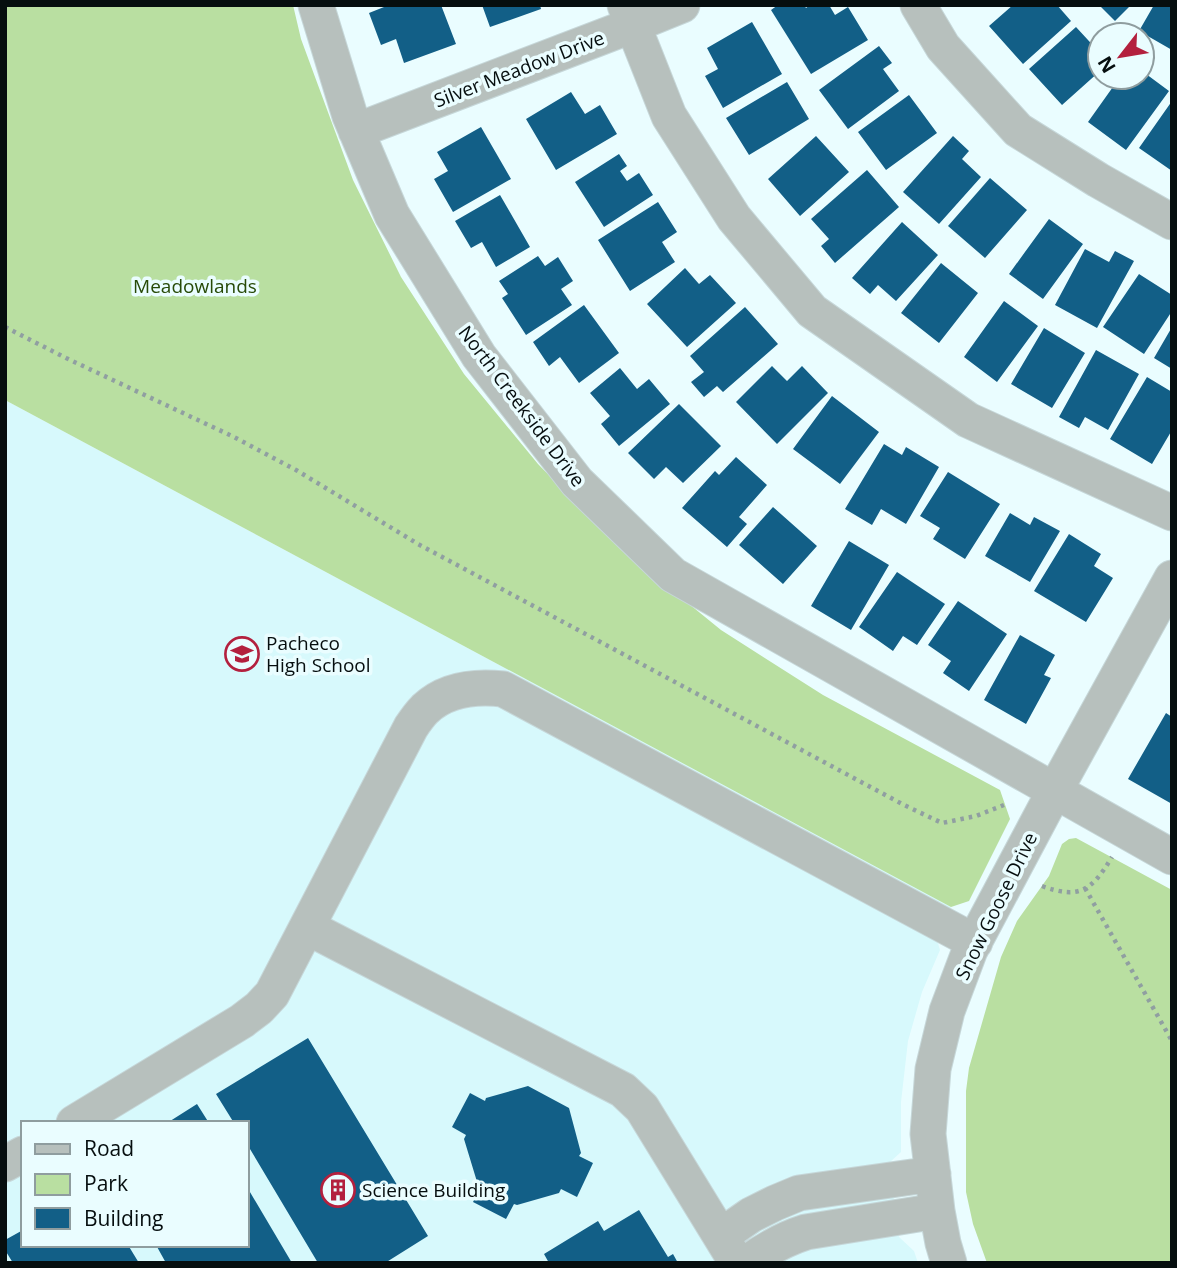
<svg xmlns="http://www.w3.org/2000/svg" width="1177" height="1268" font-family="'Open Sans',sans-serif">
<rect width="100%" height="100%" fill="#eafdff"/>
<path fill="#d7f9fc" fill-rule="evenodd" d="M5 400 951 907 936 937 940 950 922 992 908 1041 901 1102V1152L889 1163 899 1237 914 1251 918 1263H5ZM23 1123H247V1245H23Z"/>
<path fill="#b9dfa1" d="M5 5H293L301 39 353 180 401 277 464 374 538 464 619 547 721 630 823 695 1000 790 1010 819 969 901 951 907 5 400Z
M1076 838 1172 890V1263H987L973 1224 966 1192V1091L969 1068 1001 957 1017 921 1049 876 1062 844 1069 839Z"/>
<path fill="#125f87" d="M389 5H441L456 44 404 63 396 39 381 45 369 13Z
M482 5H540L541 9 490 27Z
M778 5H804L806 8 810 5H829L835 15 848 7 868 40 811 74 771 10Z
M1013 5H1057L1071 21 1023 64 989 26Z
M1099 5H1131L1115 21Z
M1154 5H1172V50L1139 31Z
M752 22 782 74 723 108 705 76 718 69 707 48Z
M1076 27 1100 53V71L1062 105 1029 69Z
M879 46 892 63 883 69 899 91 848 129 819 90Z
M1142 71 1169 91 1126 150 1088 122 1120 77H1142Z
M787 82 809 119 749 155 726 118Z
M571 92 585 114 600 105 617 134 556 170 526 119Z
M909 95 937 133 886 170 858 132Z
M1172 101V171L1139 148Z
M481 127 511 179 453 212 434 179 448 171 437 152Z
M816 136 849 172 800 216 768 179Z
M953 136 969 151 962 159 981 177 939 224 903 192Z
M619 154 627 166 620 171 627 181 639 173 653 195 604 227 575 182Z
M867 170 899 207 835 263 821 246 829 239 811 219Z
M990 178 1027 210 985 258 948 226Z
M500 195 530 247 496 267 482 242 471 248 455 221Z
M658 202 677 232 662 242 675 262 630 291 598 240Z
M1049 219 1083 244 1043 299 1009 274Z
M902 222 938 255 896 301 878 285 870 294 852 278Z
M1085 249 1109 262 1115 251 1134 261 1097 328 1055 305Z
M538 256 545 266 558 257 573 281 561 289 572 305 526 335 502 298 508 294 499 281Z
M941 263 978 293 939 343 901 313Z
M685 268 699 284 710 275 736 303 687 347 647 304Z
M1139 274 1172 295V311L1144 354 1103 327Z
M1004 301 1038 326 997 382 964 357Z
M584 305 619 353 579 383 560 357 549 366 533 342Z
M745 307 778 344 723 392 717 386 704 397 691 382 704 372 690 356Z
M1172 327V369L1154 358Z
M1044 328 1085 353 1052 408 1011 384Z
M1096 350 1139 374 1108 430 1085 417 1079 428 1059 417Z
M772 366 787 381 802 366 828 393 777 444 736 402Z
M620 368 637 389 649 379 670 404 619 446 601 424 610 416 590 393Z
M1147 377 1172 392V430L1152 464 1110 439Z
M832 396 879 432 840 484 793 449Z
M679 404 721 446 683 483 666 467 654 479 628 453Z
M884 444 902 455 906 447 939 467 906 524 881 509 872 525 845 509Z
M736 457 767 485 739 517 747 524 727 547 682 508 715 471 719 475Z
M948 472 1000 504 965 559 933 539 940 528 920 516Z
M773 507 817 546 783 584 739 545Z
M1010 513 1030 525 1034 517 1060 531 1030 582 985 556Z
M1069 534 1101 554 1094 566 1113 578 1086 622 1034 591Z
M849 541 889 565 851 630 811 606Z
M897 572 945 604 917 645 903 636 893 651 859 627Z
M958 601 1007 634 969 691 943 673 951 661 928 645Z
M1020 635 1055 655 1044 675 1051 678 1026 724 984 700Z
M1166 713 1172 717V804L1128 779Z
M308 1038 428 1236 385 1263H318L247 1144V1123H234L216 1094Z
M528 1086 569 1108 581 1153 579 1156 593 1163 577 1197 561 1189 559 1193 517 1205 514 1204 506 1219 473 1202 481 1186 478 1185 464 1139 466 1135 452 1127 470 1093 485 1101 486 1098Z
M197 1104 209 1123H167Z
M247 1187 292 1263H166L156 1245H247Z
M639 1210 668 1257 673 1254 678 1263H549L544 1254 598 1221 604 1231Z
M23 1230V1245H128L139 1263H13L5 1250V1240Z"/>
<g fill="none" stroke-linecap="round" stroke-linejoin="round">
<g stroke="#c6d7d9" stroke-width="37">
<path id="minor" d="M316 5 350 116 392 215 479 356 577 482 673 575 1172 857
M625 5 669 116 734 218 812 311 968 420 1172 513
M918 5 943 47 1018 130 1098 180 1172 222
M356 131 633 25 682 5
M307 927 623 1090 642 1108 737 1263
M74 1123 242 1021 259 1008 272 994 411 727C415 721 420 714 425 709 446 689 475 686 503 689L975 942
M5 1164 23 1154
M721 1236 751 1215 775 1203 799 1193 933 1174
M747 1263C766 1249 784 1239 806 1232L937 1211
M949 1263 943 1243 937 1211 928 1134 933 1069 947 1011 970 950 1054 792 1172 578"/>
</g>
<path stroke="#909fa1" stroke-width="4.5" stroke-dasharray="3.5 5" stroke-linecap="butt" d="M5 327 66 358 234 437 296 470 418 544 904 805 942 823 976 816 1004 805
M1042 886C1080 900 1092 890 1112 857
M1085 888 1172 1041"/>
<use href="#minor" stroke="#b7c0bd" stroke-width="35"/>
</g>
<defs>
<g id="school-ring" transform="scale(1.75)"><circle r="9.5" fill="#eafdff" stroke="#b3203e" stroke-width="1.5"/><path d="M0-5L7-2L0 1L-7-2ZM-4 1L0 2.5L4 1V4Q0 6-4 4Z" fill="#b3203e"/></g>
<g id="building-ring" transform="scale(1.75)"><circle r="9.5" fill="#eafdff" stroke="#b3203e" stroke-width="1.5"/><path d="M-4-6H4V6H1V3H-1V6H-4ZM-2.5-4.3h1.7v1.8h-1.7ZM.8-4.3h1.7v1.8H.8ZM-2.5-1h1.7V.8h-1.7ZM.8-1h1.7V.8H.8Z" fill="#b3203e"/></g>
</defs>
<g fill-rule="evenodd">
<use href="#school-ring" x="242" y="654"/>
<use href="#building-ring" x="338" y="1190"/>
</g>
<g text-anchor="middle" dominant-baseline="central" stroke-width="7" stroke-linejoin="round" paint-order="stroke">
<g font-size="19" fill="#060e0f" stroke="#eafdff">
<text transform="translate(519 69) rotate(-21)">Silver Meadow Drive</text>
<text transform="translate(522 406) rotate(53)">North Creekside Drive</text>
<text transform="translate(996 906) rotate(-64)">Snow Goose Drive</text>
</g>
<g font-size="19" fill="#274a07" stroke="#eafdff">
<text x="195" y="286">Meadowlands</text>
</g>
<g font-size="19" fill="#060e0f" stroke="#eafdff" text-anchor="start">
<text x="266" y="643">Pacheco<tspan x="266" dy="22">High School</tspan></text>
<text x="362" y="1190">Science Building</text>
</g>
</g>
<rect width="1177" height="1268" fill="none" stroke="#060e0f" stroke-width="14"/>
<rect x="21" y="1121" width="228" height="126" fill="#eafdff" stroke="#8f9d9f" stroke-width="2"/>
<rect x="35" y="1144" width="35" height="10" fill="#b7c0bd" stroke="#8f9d9f" stroke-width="2"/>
<text x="84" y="1156" font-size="21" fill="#060e0f">Road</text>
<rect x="35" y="1174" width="35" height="21" fill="#b9dfa1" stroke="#8f9d9f" stroke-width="2"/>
<text x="84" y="1191" font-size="21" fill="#060e0f">Park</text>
<rect x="35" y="1208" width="35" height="21" fill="#125f87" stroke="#8f9d9f" stroke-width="2"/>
<text x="84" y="1226" font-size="21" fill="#060e0f">Building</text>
<g transform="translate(1121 56) rotate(239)"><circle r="33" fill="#eafdff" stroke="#8f9d9f" stroke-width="2"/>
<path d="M0-5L12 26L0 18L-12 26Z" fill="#b3203e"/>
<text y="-10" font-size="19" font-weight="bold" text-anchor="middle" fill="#060e0f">N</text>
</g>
</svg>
